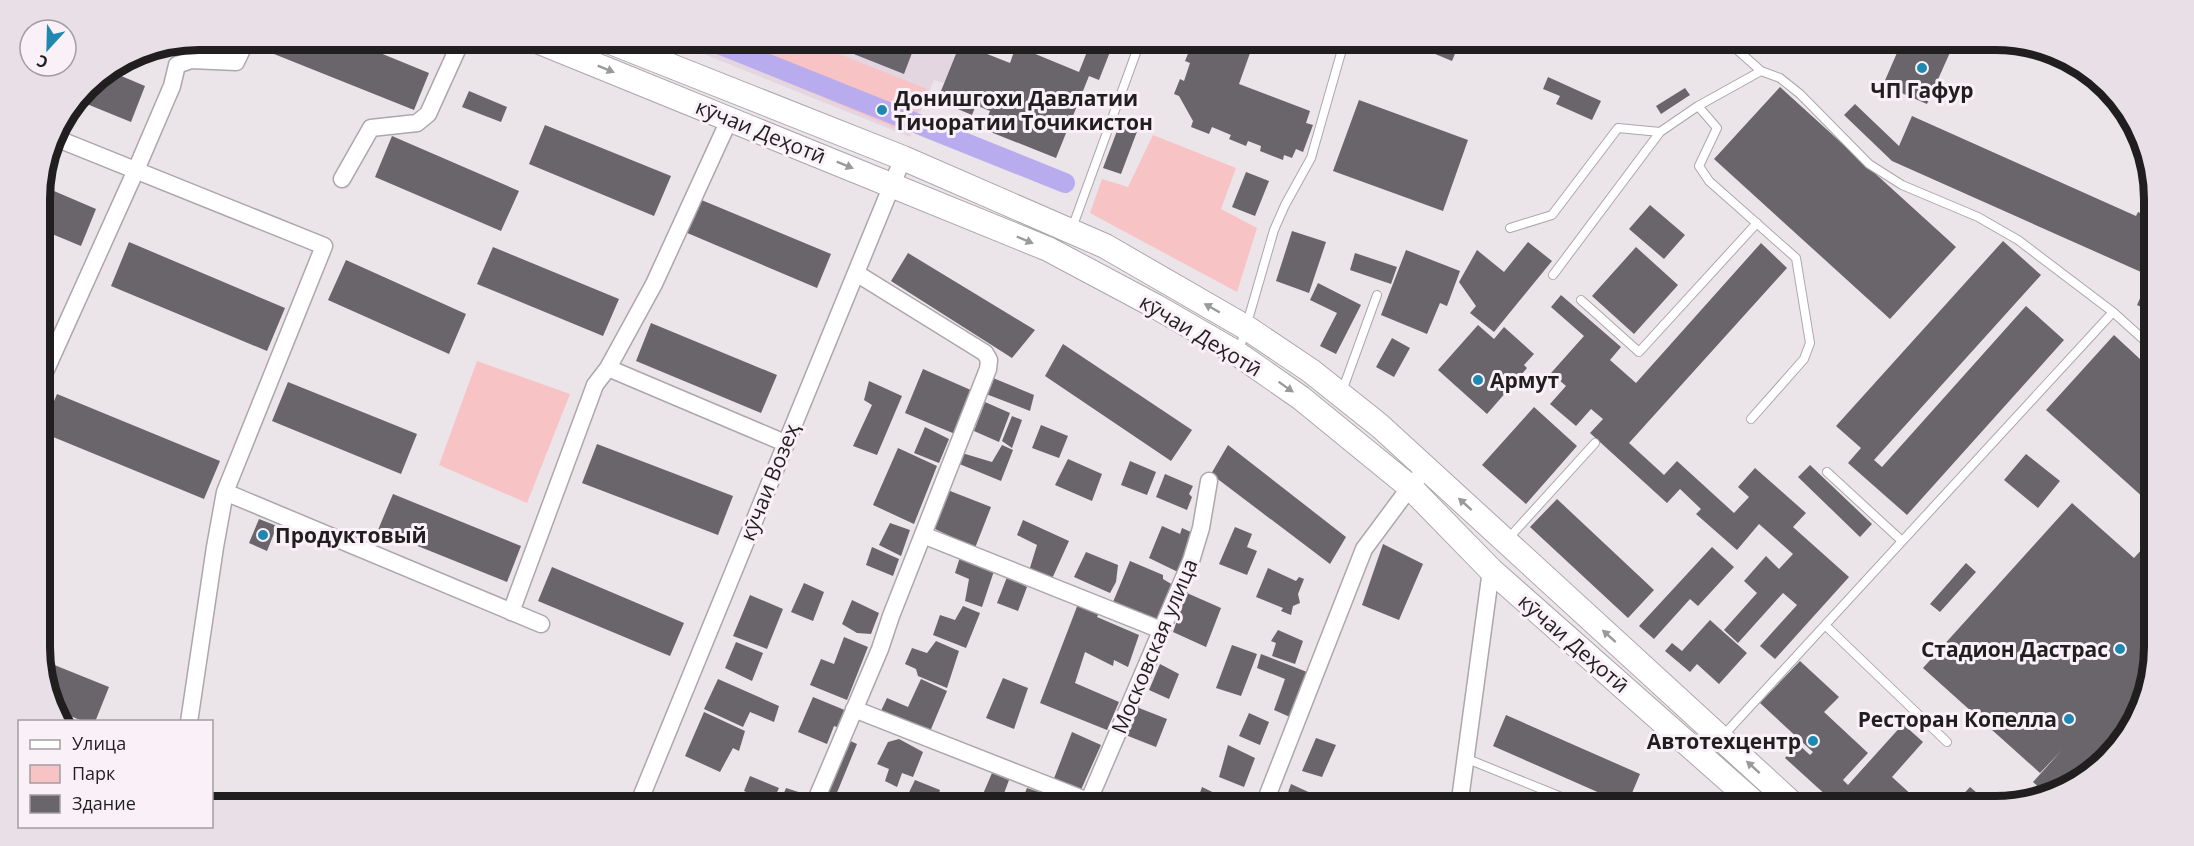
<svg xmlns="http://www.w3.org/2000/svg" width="2194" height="846" font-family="'Open Sans',sans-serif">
<rect width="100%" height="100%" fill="#ebe4e9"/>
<path fill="#e4d6e0" d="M666 39H963L944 83 934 80 910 137Z"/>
<path fill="#f7c3c4" d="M685 39H802L927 89 909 134Z
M1153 135 1236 168 1221 209 1257 228 1237 292 1090 213 1102 179 1128 187Z
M477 361 570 394 527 503 439 465Z"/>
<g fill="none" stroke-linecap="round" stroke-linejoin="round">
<path stroke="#b8acee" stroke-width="20" d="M706 39 1065 183"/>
</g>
<path fill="#69656b" d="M280 39H346L429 73 414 110 274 54Z
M816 39H906L905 41 915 45 904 74Z
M962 39H981L977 50 1010 63 1016 46 1079 72 1092 39H1115L1099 80 1089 76 1056 158 983 129 990 111 976 105 972 115 953 107 956 97 941 91Z
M1199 39H1255L1239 84 1310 111 1306 123 1313 125 1303 152 1296 149 1292 158 1284 155 1283 160 1260 151 1261 146 1248 141 1246 146 1229 139 1231 135 1212 127 1209 134 1191 127 1193 121 1179 96 1174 94 1180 79 1184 81 1190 63 1185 61 1192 44 1197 45Z
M1399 39H1461L1452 61Z
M1903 39H1956L1927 104 1883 85Z
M2047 48 2099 82 2098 84 2042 59Z
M107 70 145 86 131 122 77 100 93 79Z
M1548 77 1601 101 1592 120 1556 104 1560 96 1543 89Z
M1780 87 1956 247 1890 319 1714 159Z
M1685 88 1690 95 1661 114 1656 106Z
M469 91 507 107 501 122 462 107Z
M1359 100 1468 140 1443 211 1333 171Z
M1855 104 1899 146 1912 116 2136 216 2138 212 2154 219V313L2137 305 2150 276 1892 161 1844 115Z
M1120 123 1138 129 1121 174 1103 168Z
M545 125 671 176 654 216 529 164Z
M392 136 519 191 501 231 375 177Z
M1246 172 1269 181 1255 216 1232 207Z
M40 185 96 209 81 246 40 229Z
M699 199 831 254 817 288 685 232Z
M1650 205 1685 235 1664 259 1629 229Z
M1292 231 1326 242 1309 293 1276 281Z
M2003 241 2041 275 1874 460 1882 467 2026 306 2064 340 1907 515 1848 463 1861 448 1836 426Z
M129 242 285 308 267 351 111 286Z
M1528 242 1552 261 1494 332 1470 313 1476 306 1459 282 1477 250 1504 272Z
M1761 243 1787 268 1629 443 1664 475 1677 461 1734 513 1749 497 1738 487 1755 468 1806 513 1793 527 1849 577 1775 659 1760 646 1797 605 1783 593 1738 643 1724 630 1757 593 1744 581 1766 556 1779 569 1793 554 1759 524 1737 550 1696 514 1701 509 1680 489 1667 503 1590 433 1603 419 1591 409 1576 426 1550 404 1566 386 1551 373 1584 336 1551 307 1561 295 1621 347 1610 360 1636 383Z
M493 247 619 299 603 336 477 284Z
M1636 247 1678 285 1634 334 1592 296Z
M1406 250 1460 271 1447 306 1440 303 1427 334 1381 315Z
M908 253 1035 330 1012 358 891 281Z
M1355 253 1397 267 1391 284 1350 270Z
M346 260 466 314 449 354 328 300Z
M1318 283 1361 305 1336 354 1320 346 1337 313 1310 300Z
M651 323 777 375 761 413 636 361Z
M1478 325 1494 339 1504 327 1534 354 1524 365 1527 368 1487 414 1438 370Z
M2114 335 2154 372 2155 508 2046 410Z
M1392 338 1410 348 1394 377 1376 367Z
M1063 344 1192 430 1171 461 1045 376Z
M923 369 973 391 955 434 905 413Z
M993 378 1034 395 1030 411 986 394Z
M869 381 902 396 877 455 853 446 872 405 864 400Z
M288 382 417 434 401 474 272 421Z
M57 394 220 461 204 499 41 432Z
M985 402 1010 413 999 442 974 431Z
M1534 407 1577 446 1526 504 1482 465Z
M1012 416 1022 420 1012 448 1002 441Z
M1041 425 1068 436 1059 458 1032 448Z
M925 427 949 439 939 463 914 453Z
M597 444 733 496 718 535 582 483Z
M1002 445 1013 450 1001 481 957 463 962 453 992 462Z
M1228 445 1346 537 1330 564 1211 474Z
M898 448 937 466 914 524 873 505Z
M2026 454 2060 481 2038 508 2004 480Z
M1068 459 1102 474 1092 501 1055 485Z
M1130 461 1156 472 1147 495 1121 485Z
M1810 465 1872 524 1860 537 1798 477Z
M1165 474 1193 486 1189 494 1192 497 1187 510 1156 497Z
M945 489 991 507 975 548 931 527Z
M393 494 521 546 507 582 378 530Z
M1557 499 1654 590 1628 618 1530 527Z
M2072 503 2134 558 2155 535V647L2147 698 2117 740 2103 755 2104 757 2099 765 2089 775 2044 792 2033 782 2062 750 2040 773 1923 668Z
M259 519 277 526 267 551 249 543Z
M1023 520 1069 541 1051 581 1029 571 1037 545 1017 535Z
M890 523 910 530 901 556 879 545Z
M1162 526 1180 534 1182 528 1193 533 1178 572 1149 558Z
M1235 527 1252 534 1247 547 1257 551 1247 575 1219 564Z
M1383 544 1423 564 1399 620 1362 605Z
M872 547 899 559 893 576 866 565Z
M1712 547 1734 567 1698 606 1690 599 1654 639 1639 626Z
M1086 552 1118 565 1116 582 1110 593 1074 577Z
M961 554 995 568 982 607 965 601 969 579 955 573Z
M1130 561 1163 575V579L1173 585 1159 620 1113 602Z
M1966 563 1976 572 1940 612 1930 604Z
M552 567 684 623 670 656 538 601Z
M1268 568 1296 581 1299 577 1304 579 1298 594 1300 603 1293 606 1291 615 1281 611 1283 608 1256 597Z
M1007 577 1027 587 1018 611 997 603Z
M804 583 824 592 813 621 791 612Z
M1187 593 1221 608 1206 647 1173 632Z
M750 595 783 609 767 649 733 636Z
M852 600 879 613 871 634 857 633 842 624Z
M1078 604 1099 613 1097 617 1139 635 1128 667 1114 660 1113 666 1085 652 1075 683 1119 702 1107 730 1040 703Z
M963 606 980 613 966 648 933 635 940 615 955 620Z
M1710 620 1747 653 1719 684 1697 664 1690 672 1665 651 1672 643 1682 651Z
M1278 630 1303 641 1295 664 1272 656 1276 643 1271 641Z
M844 637 868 647 847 700 810 685 821 659 834 664Z
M936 641 959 651 947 688 918 676 916 669 905 664 912 648 927 653Z
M736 642 763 653 752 681 725 668Z
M1232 645 1257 654 1241 696 1216 688Z
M1261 654 1307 672 1290 717 1274 710 1285 679 1257 668Z
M42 660 109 687 95 722H85L58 711 42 678Z
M1800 661 1839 697 1824 712 1868 753 1843 780 1848 785 1903 724 1923 742 1892 777 1925 807H1839L1785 758 1798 744 1810 755 1813 752 1760 703Z
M1160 664 1179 674 1169 699 1149 690Z
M1003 678 1028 688 1014 729 986 718Z
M718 679 779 706 774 722 750 712 743 727 704 709Z
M921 679 947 691 929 734 880 713 887 698 908 707Z
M813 697 847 711 840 728 834 726 827 744 798 732Z
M1134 706 1167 719 1156 747 1123 734Z
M704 712 745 731 739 751 733 748 720 772 685 756Z
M1249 713 1269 722 1260 745 1239 736Z
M1506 715 1640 774 1627 805 1493 746Z
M1072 732 1101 745 1080 792 1053 781Z
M1316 738 1336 745 1322 777 1302 771Z
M899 739 923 752 913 777 902 773 897 787 885 781 889 769 877 764 888 742Z
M848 740 857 744 836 795 865 807H818Z
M1228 745 1255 758 1244 787 1219 777Z
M992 773 1009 780 999 807H993L980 801Z
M750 776 779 788 772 803 744 791Z
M915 780 940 790 935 807H902Z
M1291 784 1315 795 1310 807H1283Z
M1202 787 1235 803 1234 807H1195Z
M1970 787 1990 804 1988 807H1955L1954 804Z
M786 788 808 795 803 807 781 800Z
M1027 788 1075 804 1074 807H1019Z
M957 795 983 807H952Z
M739 800 759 807H737Z"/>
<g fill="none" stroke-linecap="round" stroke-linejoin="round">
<g stroke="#ada6ab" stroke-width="10">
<path id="lane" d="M1725 39 1761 71
M1509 49 1532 39
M1698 106 1717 128 1699 166 1709 181 1796 258 1810 343 1804 359 1751 419
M1510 228 1552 215 1618 128 1660 132
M1071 231 1141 39
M1553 275 1660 132 1698 106 1761 71 1780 78 1800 94 1869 164 1902 185 1978 217 2018 240 2113 312 2154 349
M1581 300 1639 352 1757 223
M1239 351 1274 230 1285 205 1311 158 1345 39
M1341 394 1377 295
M1827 472 1902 541
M1507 540 1595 443
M1825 625 1947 742
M1721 738 2113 312
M1465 758 1586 807"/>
</g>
<g stroke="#ada6ab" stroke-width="19">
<path id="street" d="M53 137 324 246 225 492 215 547 189 722
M342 179 371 128 417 123 428 114 462 39
M608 368 654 284 730 118
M40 383 136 170 172 86 177 65 191 60 236 62 247 39
M225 492 541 624
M923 535 1161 630
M511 612 595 385 608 368 785 443
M854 709 1088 801
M637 807 903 158
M813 807 880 649 891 616 988 369 989 360 985 353 856 273
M1086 807 1191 561 1201 528 1209 481
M1263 807 1364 549 1410 487 1426 469
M1459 807 1491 570"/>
</g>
<g stroke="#ada6ab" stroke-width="26">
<path id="secondary" d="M532 39 1048 249 1155 306 1238 354 1301 398 1410 487 1491 570 1759 807
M603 39 903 158 1105 246 1247 328 1311 371 1380 426 1796 807"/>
</g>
<use href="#lane" stroke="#fff" stroke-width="8"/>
<use href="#street" stroke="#fff" stroke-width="16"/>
<use href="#secondary" stroke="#fff" stroke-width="24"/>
</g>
<defs><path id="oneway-solid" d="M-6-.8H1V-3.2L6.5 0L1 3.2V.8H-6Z" transform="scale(1.5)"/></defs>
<g fill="#9b9a9b">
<use href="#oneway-solid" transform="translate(606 69) rotate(22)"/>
<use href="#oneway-solid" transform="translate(845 165) rotate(22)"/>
<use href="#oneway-solid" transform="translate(1025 240) rotate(23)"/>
<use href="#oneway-solid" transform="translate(1212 308) rotate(-150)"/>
<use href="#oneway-solid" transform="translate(1286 387) rotate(35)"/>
<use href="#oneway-solid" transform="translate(1465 504) rotate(-138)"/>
<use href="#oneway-solid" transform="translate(1609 636) rotate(-138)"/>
<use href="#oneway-solid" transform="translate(1753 767) rotate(-138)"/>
</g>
<g fill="#1e88b0" stroke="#f9f1f7" stroke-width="2">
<circle cx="1922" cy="68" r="6"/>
<circle cx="882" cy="110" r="6"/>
<circle cx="1478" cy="380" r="6"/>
<circle cx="263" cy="535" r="6"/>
<circle cx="2120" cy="649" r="6"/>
<circle cx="2069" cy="719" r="6"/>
<circle cx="1813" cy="741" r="6"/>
</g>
<g text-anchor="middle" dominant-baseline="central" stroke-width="6" stroke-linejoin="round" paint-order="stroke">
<g font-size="21" font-weight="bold" fill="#211e20" stroke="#f9f1f7" text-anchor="start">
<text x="1922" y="90" text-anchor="middle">ЧП Гафур</text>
<text x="894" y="98">Донишгохи Давлатии<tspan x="894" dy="24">Тичоратии Точикистон</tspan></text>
<text x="1490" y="380">Армут</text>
<text x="275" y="535">Продуктовый</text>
<text x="2108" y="649" text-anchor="end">Стадион Дастрас</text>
<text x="2057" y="719" text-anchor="end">Ресторан Копелла</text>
<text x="1801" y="741" text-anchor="end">Автотехцентр</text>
</g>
<g font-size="21" fill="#211e20" stroke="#f9f1f7">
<text transform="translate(761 131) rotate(22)">кӯчаи Деҳотӣ</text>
<text transform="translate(1201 335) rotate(31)">кӯчаи Деҳотӣ</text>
<text transform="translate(769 482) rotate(-68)">кӯчаи Возеҳ</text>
<text transform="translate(1574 643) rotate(41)">кӯчаи Деҳотӣ</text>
<text transform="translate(1154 646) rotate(-67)">Московская улица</text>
</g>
</g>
<path d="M0 0H2194V846H0ZM199 50H1995A149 149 0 0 1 2144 199V647A149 149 0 0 1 1995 796H199A149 149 0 0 1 50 647V199A149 149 0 0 1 199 50Z" fill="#e8e0e6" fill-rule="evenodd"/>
<path fill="none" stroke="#211e20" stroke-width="8" d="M199 50H1995A149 149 0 0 1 2144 199V647A149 149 0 0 1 1995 796H199A149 149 0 0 1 50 647V199A149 149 0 0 1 199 50Z"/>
<rect x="18" y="720" width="195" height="108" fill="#f9f1f7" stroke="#a39da1" stroke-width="1.5"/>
<rect x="30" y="740" width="30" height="9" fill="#ffffff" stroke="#a39da1" stroke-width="1.5"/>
<text x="72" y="750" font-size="18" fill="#211e20">Улица</text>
<rect x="30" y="765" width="30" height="18" fill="#f7c3c4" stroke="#a39da1" stroke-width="1.5"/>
<text x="72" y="780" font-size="18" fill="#211e20">Парк</text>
<rect x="30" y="795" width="30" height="18" fill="#69656b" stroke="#a39da1" stroke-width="1.5"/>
<text x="72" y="810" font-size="18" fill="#211e20">Здание</text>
<g transform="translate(48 48) rotate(202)"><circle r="28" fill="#f9f1f7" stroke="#a39da1" stroke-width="1.5"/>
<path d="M0-4.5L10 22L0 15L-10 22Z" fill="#1e88b0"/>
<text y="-9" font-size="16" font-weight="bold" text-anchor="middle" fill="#211e20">С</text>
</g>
</svg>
